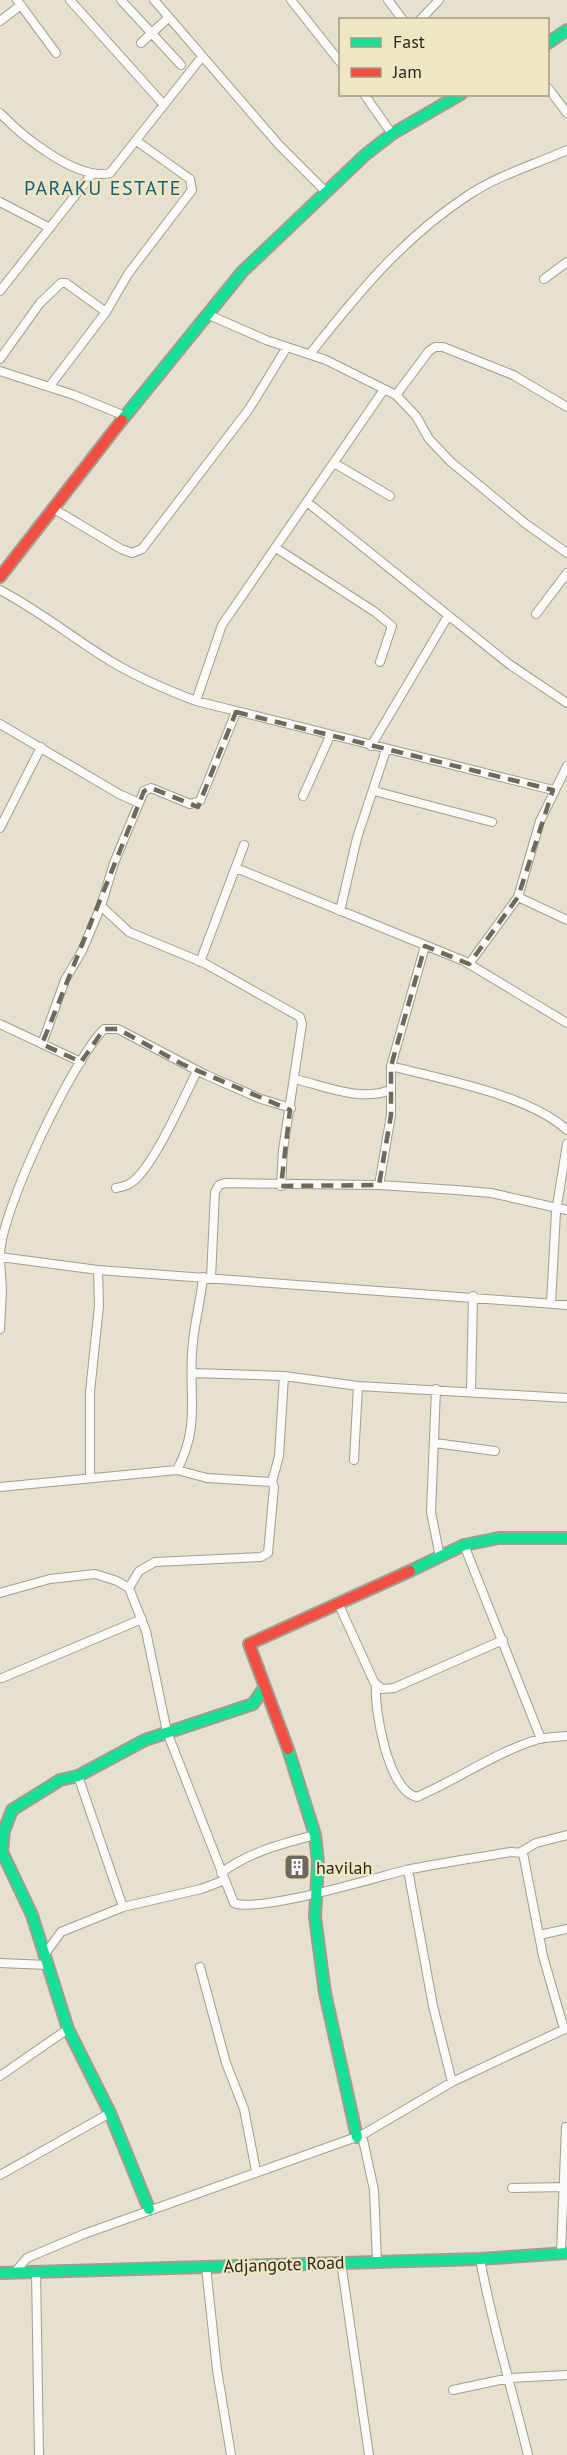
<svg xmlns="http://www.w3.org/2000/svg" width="567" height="2455" font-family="'PT Sans',sans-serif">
<rect width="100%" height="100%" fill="#e6e1ce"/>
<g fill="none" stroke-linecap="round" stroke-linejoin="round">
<g stroke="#a19d8f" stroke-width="10">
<path id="street" d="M17 0 56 53
M70 0 164 105
M121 0 181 65
M154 0 279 145 326 192
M291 0 340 62
M388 0 403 20
M420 20 439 0
M0 21 21 5
M141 43 168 18
M548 88 567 113
M364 94 392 134
M0 113C22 136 77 181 110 173L201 58
M0 202 50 228
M544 279 567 262
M0 291 92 174
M207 314 266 340 326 360 396 395 416 416 429 439 451 462 526 524 567 553
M310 354C358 293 402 239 467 196 498 175 534 165 567 150
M0 359 40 303 61 283H66L106 312
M0 371 74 395 125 416
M49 387 106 312 128 274 192 190 190 179 138 142
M396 395 429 351 435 347H443L513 375 567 407
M334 463 390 496
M307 502 509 664 567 703
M54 509 121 549 132 553 142 549 249 409 287 347
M276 548 375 612 392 626 380 662
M0 590C40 611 74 639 112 662 139 678 167 690 196 701L553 790
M536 614 567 573
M196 701 222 625 383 391
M0 724 119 794 139 803
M371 746 448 616
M374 791 492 822
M303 796 330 736
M0 828 41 747
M236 868 464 961 567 1023
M518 897 567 920
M101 906 129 932 204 963 300 1017 302 1024 283 1150 281 1186
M340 911 357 838 386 750
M200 962 244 845
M469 964 518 897 540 821 567 766
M0 1024 81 1062
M42 1044 65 980 82 951 101 906 114 863 144 791 151 788 190 804 200 801 236 712
M391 1066C443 1080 527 1094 567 1130
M295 1079C325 1086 360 1102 390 1090
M379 1185 391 1115V1066L425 946
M116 1188C120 1187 126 1186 129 1184 151 1173 185 1095 197 1071
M0 1253C3 1207 71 1063 104 1029H118L204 1074 261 1099 291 1108
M0 1257 98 1270 567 1305
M0 1260 2 1290 0 1329
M211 1278 215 1192 219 1185 225 1183 379 1185 456 1190 491 1193 567 1210
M551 1303 556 1212 567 1144
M192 1373 284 1376 358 1386 567 1398
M436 1389 431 1512 440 1557
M471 1391 473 1296
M435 1443 495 1451
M354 1460 358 1386
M177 1470C202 1423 187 1390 193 1342 195 1320 201 1299 203 1277
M90 1478V1392L99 1306 98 1270
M272 1482 279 1456 284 1376
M0 1487 177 1470 207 1478 272 1482 274 1487 268 1553 261 1557 155 1562 139 1571 129 1588
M464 1545 541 1739
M0 1593 50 1579 95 1574 117 1581 129 1588 146 1631 167 1732 225 1880 201 1889 123 1907 61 1932 45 1954
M339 1605 374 1682 382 1689 394 1688 503 1640
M2 1678 142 1619
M376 1684C374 1710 388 1791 417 1797 458 1779 496 1752 539 1739 548 1737 558 1737 567 1736
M78 1776 123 1907
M521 1852 536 1843 567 1835
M408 1870 433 2006 452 2082
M221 1873C249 1852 281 1844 315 1835
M225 1880 234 1903C259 1913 374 1878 406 1870 441 1863 476 1858 511 1852L523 1853 543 1956 564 2029
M539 1935 567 1929
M0 1963 48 1965
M200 1967 226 2063 244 2109 256 2171
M0 2076 68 2029
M362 2135 374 2190 377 2261
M0 2175 110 2113
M512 2188 564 2187
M561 2253 566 2127
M480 2259C492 2325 512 2389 528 2455
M341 2262 369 2455
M206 2267 217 2370 231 2455
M36 2271 39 2455
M15 2272 27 2258 84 2234 362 2135 452 2082 567 2028
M453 2390 510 2378 567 2375"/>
</g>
<g stroke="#a19d8f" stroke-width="14">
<path id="fast" d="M548 43 567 30
M122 420 242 272 365 155 392 134 461 94
M410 1571 464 1545 499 1538H567
M288 1749 315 1835 318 1862 315 1917 325 1993 357 2137
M149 2209 110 2113 68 2029 32 1915 2 1852 4 1831 12 1810 60 1780 78 1776 145 1740 253 1704 264 1688
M0 2273 480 2259 567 2253"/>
</g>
<g stroke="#a19d8f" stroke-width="14">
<path id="jam" d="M0 577 122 420
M288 1749 249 1644 410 1571"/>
</g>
<use href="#street" stroke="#fbfaf8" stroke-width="8"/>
<use href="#fast" stroke="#16e098" stroke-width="10"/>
<use href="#jam" stroke="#f24e42" stroke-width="10"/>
</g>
<path fill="none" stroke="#6e695a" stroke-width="4.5" stroke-dasharray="12 8" stroke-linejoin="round" d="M236 712 553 790 518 897 469 964 425 946 391 1066V1115L379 1185 281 1186 290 1110 182 1064 118 1029H104L81 1062 42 1044 144 791 151 788 198 807Z"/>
<defs>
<g id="building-square" transform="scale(1.35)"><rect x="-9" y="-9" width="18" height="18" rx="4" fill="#6e695a" stroke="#f1e6c4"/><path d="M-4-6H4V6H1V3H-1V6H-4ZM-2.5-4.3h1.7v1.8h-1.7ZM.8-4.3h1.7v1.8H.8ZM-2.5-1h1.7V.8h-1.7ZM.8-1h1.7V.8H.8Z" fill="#fff"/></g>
</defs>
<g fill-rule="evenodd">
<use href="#building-square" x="297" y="1867"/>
</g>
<g text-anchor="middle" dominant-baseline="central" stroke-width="4.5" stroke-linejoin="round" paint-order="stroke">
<g font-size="18" fill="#2d291c" stroke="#f1e6c4" text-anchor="start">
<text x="316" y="1867">havilah</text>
</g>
<g font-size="18" fill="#2d291c" stroke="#f1e6c4">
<text transform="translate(284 2264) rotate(-2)">Adjangote Road</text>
</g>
<g font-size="20" letter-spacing="1.5" fill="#155f79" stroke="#f1e6c4">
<text x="103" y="188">PARAKU ESTATE</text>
</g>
</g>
<rect x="339" y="18" width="210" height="78" fill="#f1e6c4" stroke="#a39a81" stroke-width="1.5"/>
<rect x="351" y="38" width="30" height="9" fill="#16e098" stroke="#a39a81" stroke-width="1.5"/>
<text x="393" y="48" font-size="18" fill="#2d291c">Fast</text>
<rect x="351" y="68" width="30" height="9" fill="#f24e42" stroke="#a39a81" stroke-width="1.5"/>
<text x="393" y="78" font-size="18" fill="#2d291c">Jam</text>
</svg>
